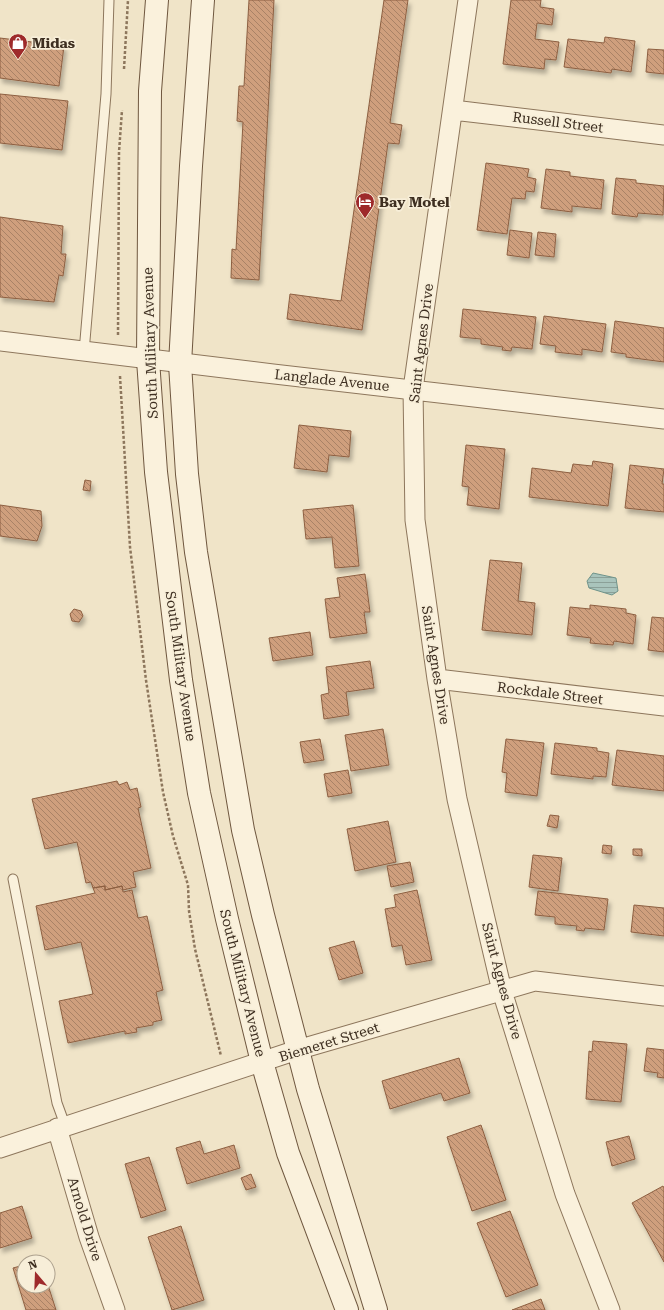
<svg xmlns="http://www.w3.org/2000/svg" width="664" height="1310" font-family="'Roboto Serif',serif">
<defs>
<pattern id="water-rules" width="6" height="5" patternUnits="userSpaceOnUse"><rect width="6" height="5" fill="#a9c4bc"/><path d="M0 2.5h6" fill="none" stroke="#8ba098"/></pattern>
<pattern id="building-back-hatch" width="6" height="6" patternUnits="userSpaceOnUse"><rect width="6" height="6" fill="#cf9f7d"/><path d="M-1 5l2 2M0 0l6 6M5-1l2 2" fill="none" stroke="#a98266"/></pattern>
<filter id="shadow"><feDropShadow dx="2.5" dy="4.5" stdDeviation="2" flood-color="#0004"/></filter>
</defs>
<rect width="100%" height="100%" fill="#f0e4c8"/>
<path fill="url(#water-rules)" stroke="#6f938a" d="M593 573 616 578 618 591 612 595 589 588 587 581Z"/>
<path fill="url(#building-back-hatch)" stroke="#8d5f41" filter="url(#shadow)" d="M249 0H274L259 280 231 278 232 249 236 250 243 122 237 121 239 86H244Z
M384 0H408L390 123 402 125 399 144 388 143 362 330 287 319 290 294 341 301Z
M511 0H541L540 7 554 9 552 25 537 23 535 39 559 42 556 60 545 59 544 69 503 64Z
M605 37 635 41 631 72 612 69 611 73 564 67 568 39 604 43Z
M0 38 64 46 59 86 0 78Z
M648 49 664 50V74L646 72Z
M0 94 68 101 62 150 0 143Z
M486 163 529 169 527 177 536 179 534 192 526 191 525 199 512 198 507 234 477 230Z
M546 169 570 172V176L604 180 601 209 572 206V212L541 208Z
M616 178 636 180V183L664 186 663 215 638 213 637 217 612 214Z
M0 217 63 226 61 254H66L63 276 59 275 54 302 0 297Z
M510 230 532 233 529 258 507 255Z
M538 232 556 234 554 257 535 255Z
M463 309 536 317 532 349 512 347 511 351 502 350 503 347 481 344V339L460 337Z
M544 316 606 324 602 352 582 349V355L555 352 556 346 540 344Z
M615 321 664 328V362L626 357V354L611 352Z
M299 425 351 431 349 457 329 455 327 472 294 468Z
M466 445 505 449 499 509 467 505 469 487 462 486Z
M593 461 613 464 608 506 529 497 532 468 571 473 573 464 592 466Z
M630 465 664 469 662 484H664V512L625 508Z
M85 480 91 481 90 491 83 490Z
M0 505 41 511 42 526 37 541 0 536Z
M353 505 359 566 335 568 332 537 306 539 303 510Z
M490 560 522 563 518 601 535 603 532 635 482 630Z
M365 574 370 612H364L367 633 330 638 325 599 340 597 337 578Z
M590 605 626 609V613L636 615 633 644 614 641 613 645 590 643 591 638 567 635 570 607 590 609Z
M74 609 81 611 83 616 79 622 72 621 70 614Z
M652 617 664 618V652L648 650Z
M310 632 313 655 273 661 269 638Z
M370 661 374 688 346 692 349 715 324 719 321 695 329 693 326 667Z
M383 729 389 765 351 771 345 735Z
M320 739 324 760 304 763 300 742Z
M506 739 544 743 537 796 505 792 507 773 502 772Z
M555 743 597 748V751L609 753 606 777 593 776V779L551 774Z
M617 750 664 756V791L612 785Z
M348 770 352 793 328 797 324 774Z
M117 781 119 785 127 782 130 790 137 788 141 807 138 808 151 868 133 872 136 887 123 890 122 886 105 890V886L93 888 91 882 86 883 77 842 45 849 32 799Z
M550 815 559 816 557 828 547 826Z
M388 821 396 862 355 871 347 829Z
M603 845 612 846 611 854 602 853Z
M633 849H642V856L633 855Z
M533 855 562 858 558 891 529 887Z
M410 862 414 882 391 887 387 866Z
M105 886V890L122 886 123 892 132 890 138 918 147 916 163 990 156 992 162 1020 153 1022V1025L136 1028 137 1032 125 1034V1031L68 1043 59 1001 93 994 81 942 45 950 36 906 95 893 93 888Z
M417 890 432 960 406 965 402 945 392 947 385 909 396 907 394 895Z
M538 891 608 899 604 930 585 928 584 931 576 930 577 926 555 924V917L535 915Z
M634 905 664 908V936L631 932Z
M354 941 363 973 339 980 329 948Z
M593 1041 627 1044 621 1102 586 1099 589 1051 592 1052Z
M647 1048 664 1050V1078L657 1077 658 1073 644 1071Z
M459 1058 470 1093 444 1101 441 1093 390 1109 382 1081Z
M481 1125 506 1200 472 1211 447 1137Z
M629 1136 635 1159 612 1166 606 1142Z
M200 1141 204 1154 234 1145 240 1168 187 1184 176 1148Z
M149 1157 166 1210 141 1218 125 1164Z
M251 1174 256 1187 246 1190 241 1178Z
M663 1186 664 1188V1262L632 1203Z
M22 1206 32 1238 0 1248V1213Z
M510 1211 538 1285 506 1297 477 1223Z
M181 1226 204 1300 172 1310 148 1237Z
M24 1265V1286L48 1285 56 1310H26L13 1268Z
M541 1299 545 1310H512Z"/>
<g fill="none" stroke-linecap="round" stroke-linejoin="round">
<g stroke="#8d765c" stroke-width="11">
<path id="service" d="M84 352 106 94 109 0
M13 879 57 1103 65 1125"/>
</g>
<g stroke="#8d765c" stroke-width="21">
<path id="minor" d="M468 0 413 389 415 520 437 679 457 799 502 991 565 1194 610 1310
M453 110 664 135
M0 341C221 369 443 393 664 419
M437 679 664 706
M57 1128 89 1237 115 1310
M0 1148 297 1050 535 981 664 996"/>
</g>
<g stroke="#6f573f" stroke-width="24">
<path id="secondary" d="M157 0 150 91 148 360 156 472 181 680 199 793 227 919 262 1062 288 1153 347 1310
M203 0 191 166 180 364 187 474 196 552 243 830 263 915 308 1089 376 1310"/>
</g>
<path stroke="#8d765c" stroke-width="2.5" stroke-dasharray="3 2" stroke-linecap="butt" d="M124 69 128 0
M118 335 119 152 122 110
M120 376 130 547 146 680 163 792 173 836 188 885 189 911 195 949 221 1056"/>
<use href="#service" stroke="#faf1dc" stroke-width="9"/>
<use href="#minor" stroke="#faf1dc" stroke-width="19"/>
<use href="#secondary" stroke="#faf1dc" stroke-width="22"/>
</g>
<defs>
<g id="shop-pin" transform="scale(1)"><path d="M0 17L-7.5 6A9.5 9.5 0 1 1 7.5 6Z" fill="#9e2a2b" stroke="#f7eed8"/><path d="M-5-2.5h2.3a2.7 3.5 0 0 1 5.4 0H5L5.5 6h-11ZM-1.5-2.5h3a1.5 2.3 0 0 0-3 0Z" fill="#fff"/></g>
<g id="hotel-pin" transform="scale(1)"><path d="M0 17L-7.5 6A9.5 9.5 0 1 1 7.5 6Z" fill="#9e2a2b" stroke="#f7eed8"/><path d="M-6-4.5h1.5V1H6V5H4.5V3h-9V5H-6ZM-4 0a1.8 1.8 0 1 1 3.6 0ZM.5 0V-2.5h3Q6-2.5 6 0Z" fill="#fff"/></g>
</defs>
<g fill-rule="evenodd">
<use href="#shop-pin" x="18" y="43"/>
<use href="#hotel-pin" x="365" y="202"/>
</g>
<g text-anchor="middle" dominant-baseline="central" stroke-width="3.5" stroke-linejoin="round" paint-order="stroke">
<g font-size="14" font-weight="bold" fill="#3d2e20" stroke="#f7eed8" text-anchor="start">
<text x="32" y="43">Midas</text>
<text x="379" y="202">Bay Motel</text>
</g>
<g font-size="14" fill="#3d2e20" stroke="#f7eed8">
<text transform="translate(558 122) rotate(7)">Russell Street</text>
<text transform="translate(150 343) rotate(-92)">South Military Avenue</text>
<text transform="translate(421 343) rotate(-83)">Saint Agnes Drive</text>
<text transform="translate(332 380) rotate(6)">Langlade Avenue</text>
<text transform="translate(436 665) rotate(81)">Saint Agnes Drive</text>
<text transform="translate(181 666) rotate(82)">South Military Avenue</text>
<text transform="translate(550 693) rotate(7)">Rockdale Street</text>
<text transform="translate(502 981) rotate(75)">Saint Agnes Drive</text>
<text transform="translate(243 983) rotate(76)">South Military Avenue</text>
<text transform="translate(329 1042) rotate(-17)">Biemeret Street</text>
<text transform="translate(85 1219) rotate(73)">Arnold Drive</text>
</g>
</g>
<g transform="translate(36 1274) rotate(341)"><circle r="19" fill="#f7eed8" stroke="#ada18e"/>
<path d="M0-3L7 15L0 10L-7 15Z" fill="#9e2a2b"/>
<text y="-6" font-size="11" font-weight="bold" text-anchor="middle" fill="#3d2e20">N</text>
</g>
</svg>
